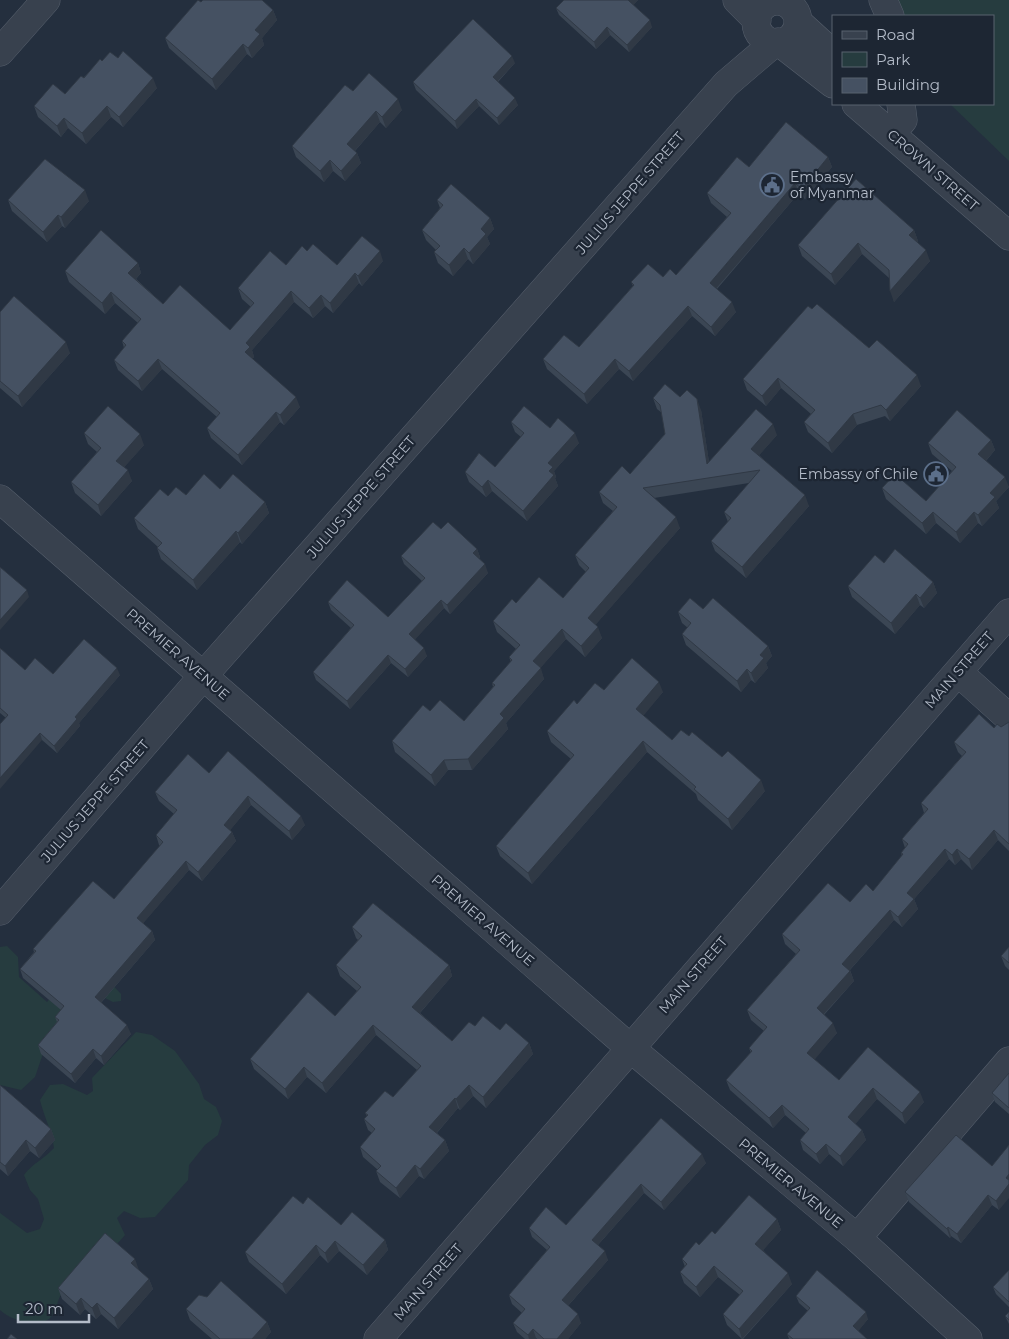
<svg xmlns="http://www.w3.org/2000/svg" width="1009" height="1339" font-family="Montserrat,sans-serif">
<rect width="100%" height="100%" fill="#242f3e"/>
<path fill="#263c3f" d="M890 0H1009V161L950 104H993V16H894Z
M7 946 18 957 19 977 47 1002 75 970 106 978 121 994V1001L113 1002 99 995 51 1030 35 1077 21 1090 0 1085V947Z
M136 1032 152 1035 175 1051 199 1084 204 1099 216 1107 222 1121 218 1135 205 1145 189 1165 188 1180 155 1217 140 1218 124 1211 117 1218 125 1235C107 1257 82 1271 63 1292 56 1299 58 1312 49 1319 37 1328 10 1320 0 1310V1213L27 1233 40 1229 44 1219 38 1199 30 1190 24 1175C33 1163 44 1159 54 1148 52 1131 44 1117 40 1100L50 1085 63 1084 87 1095 93 1091 92 1078Z"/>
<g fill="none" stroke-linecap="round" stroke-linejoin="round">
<g stroke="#565f6c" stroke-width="29">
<path id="street" d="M737 0 757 20
M883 0 890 16
M756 22a21 21 0 1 1 42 0a21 21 0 1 1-42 0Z
M798 22 833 54
M779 42 833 84
M0 52 46 0
M856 104 1009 236
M891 134 903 120 901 104
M0 499 629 1047 857 1238 968 1339
M958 672 1009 718
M0 911 203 676 726 84 774 43
M857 1238 1009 1061
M378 1339 1009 613"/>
</g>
<use href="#street" stroke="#38414e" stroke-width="28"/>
</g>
<path fill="#3b4654" d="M564 0H638L633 5 652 27 629 52 610 35 596 49 559 15 556 8Z
M201 2 273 10 277 20 262 38 264 45 252 58 247 54 216 90 169 48 165 38Z
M102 61 157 88 123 127 111 117 86 144 68 128 61 137 38 117 34 106 65 94Z
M515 63 498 82 518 105 499 125 479 106 457 129 416 90 413 82Z
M353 91 402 110 386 128 380 122 355 151 357 153 361 163 345 181 333 171 324 182 296 157 292 146Z
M828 157 832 167 805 199 799 193 717 289 736 312 715 336 692 316 633 381 619 369 587 404 547 369 543 359 579 347 633 286 631 282 676 275 727 217 711 203 707 193 749 167Z
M8 200 89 201 65 228 62 226 47 242 12 211Z
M437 200 490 218 494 229 487 237 490 244 473 264 468 259 453 276 438 263 434 252 436 250 426 240 422 230 440 208Z
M914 230 918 241 917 242 930 261 894 302 889 278 862 254 835 285 802 256 798 245Z
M307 251 337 265 383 261 362 286 359 283 333 313 325 306 313 318 294 302 252 350 254 357 252 359 300 407 284 425 280 422 242 465 211 438 207 428 217 417 162 369 142 391 118 370 114 360 124 348 122 341 138 323 115 303 105 314 69 282 65 271 138 263 141 273 136 279 163 304 230 330 251 307 242 299 238 288 286 265Z
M812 309 869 348 921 386 890 421 885 416 857 425 832 453 808 432 804 422 811 414 781 388 766 406 747 390 743 379Z
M0 312 70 353 22 407 0 388Z
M680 397 701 410 709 462 777 435 759 455 809 506 746 578 715 551 711 541 728 522 724 512 749 483 654 498 680 528 595 625 602 638 585 657 566 639 540 668 544 679 506 723 508 729 472 770H448L435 786 395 752 392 741 430 711 464 721 493 687 492 683 511 662 509 657 516 649 497 632 493 621 516 603 563 598 586 572 579 565 575 555 613 511 603 503 599 492 630 474 665 434 662 413 657 409 653 398Z
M511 422 550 428 579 443 554 471 556 477 555 478 558 486 527 521 492 491 486 497 469 482 465 472 495 467 521 437 515 432Z
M84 433 144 445 124 467 132 481 101 516 75 493 71 482 97 452 88 444Z
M991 440 995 450 986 461 1009 487 996 501 999 508 982 526 978 523 960 543 936 523 926 534 886 499 882 488 926 501 952 471 932 454 928 443Z
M220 489 265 502 269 513 242 544 240 542 197 590 161 559 157 548 158 547 138 529 134 518 168 496 186 495Z
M441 529 477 549 480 557 479 559 488 573 450 614 444 608 414 640 427 656 408 677 391 663 350 709 316 680 313 672 351 628 331 610 328 602 388 617 422 581 404 564 401 556Z
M884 563 933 582 937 593 924 608 920 605 895 634 852 597 848 586Z
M703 609 768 646 772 656 766 663 768 668 755 683 751 680 741 692 686 645 682 634 688 628 682 623 678 612Z
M0 648 25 670 53 674 120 675 79 723 80 726 57 753 42 740 6 718 0 713Z
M604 690 663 692 643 715 672 740 689 736 722 757 765 791 732 830 698 800 696 794 647 752 532 884 500 856 496 846 571 759 551 742 547 731 577 704Z
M1009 722V851L998 840 972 870 961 859 955 865 949 859 914 899 918 909 902 927 894 920 850 970 854 981 824 1015 837 1033 814 1059 839 1080 868 1047 924 1102 905 1124 877 1099 855 1124 862 1130 866 1140 843 1166 829 1154 820 1164 803 1150 800 1140 806 1133 785 1115 773 1128 730 1090 726 1080 751 1053 749 1048 764 1031 751 1020 747 1010 796 954 785 944 782 934 873 891 902 856 901 853 905 848 902 839 924 813 921 803 962 756 958 752 954 742 994 728 1001 727Z
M209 773 305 825 292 840 251 805 230 830 232 832 236 841 202 881 189 870 143 923 152 931 155 940 101 1003 131 1034 104 1065 96 1058 75 1083 41 1054 38 1045 57 1022 55 1017 61 1010 23 978 20 969 34 952 33 949 114 899 160 846 159 845 156 835 174 814 159 801 155 792Z
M352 927 449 965 452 976 420 1013 452 1041 475 1026 500 1030 529 1043 533 1054 486 1108 473 1096 460 1110 458 1108 437 1133 445 1140 449 1151 424 1179 419 1176 400 1198 380 1182 376 1171 378 1170 363 1157 360 1147 372 1133 368 1130 364 1119 367 1116 365 1113 393 1097 417 1070 376 1035 326 1093 307 1077 288 1099 254 1069 250 1059 335 1016 357 991 340 976 336 965 358 940 356 938Z
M1009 947V970L1005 966 1001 956Z
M1009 1073V1114L995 1102 992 1093Z
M0 1085 51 1129 55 1140 39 1158 30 1151 8 1176 0 1169Z
M661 1118 706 1163 664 1210 644 1193 598 1245 608 1260 568 1306 581 1323 568 1339H537L536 1338 535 1339H525L517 1332 513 1323 522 1313 512 1304 509 1295 547 1250 532 1237 529 1228 566 1225Z
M992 1166 999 1210 992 1205 961 1243 951 1236 950 1238 909 1202 905 1192Z
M303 1204 341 1225 385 1240 388 1250 367 1275 339 1251 328 1263 320 1255 286 1294 249 1262 245 1252Z
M777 1219 781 1230 763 1250 792 1284 743 1339H742L727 1325 723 1314 740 1295 718 1277 700 1297 684 1283 680 1272 685 1267 682 1259 699 1245 715 1234Z
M138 1270 149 1279 153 1289 118 1329 101 1314 96 1319 85 1309 80 1315 62 1299 58 1288Z
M1009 1270V1307L996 1294 993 1287Z
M796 1296 868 1319 858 1331 867 1339H789L787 1334 808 1311 799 1303Z
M186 1309 267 1322 271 1332 265 1339H212L190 1320Z
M1009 1312V1324L1005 1316Z"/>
<path fill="#303945" d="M628 0H638L631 8Z
M273 10 277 20 262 38 264 45 252 58 248 48 255 30Z
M650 20 652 27 629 52 627 45Z
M607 27 610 35 596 49 594 42Z
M243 44 247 54 216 90 212 79Z
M512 56 515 63 495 84 493 77Z
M153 78 157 88 123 127 119 117Z
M515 98 518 105 499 125 497 118Z
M398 99 402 110 386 128 382 117Z
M476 99 479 106 457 129 455 121Z
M107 106 111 117 86 144 82 133Z
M376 111 380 122 351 155 347 144Z
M64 118 68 128 61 137 57 126Z
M357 153 361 163 345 181 341 171Z
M828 157 832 167 805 199 802 189Z
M330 160 333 171 324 182 320 171Z
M795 183 799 193 713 292 710 283Z
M85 190 89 201 65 228 61 217Z
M58 215 62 226 47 242 43 232Z
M490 218 494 229 487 237 490 244 473 264 469 253 481 229Z
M914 230 918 241 913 246 909 235Z
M858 243 862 254 835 285 831 274Z
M464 248 468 259 453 276 449 265Z
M926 250 930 261 894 302 890 291Z
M380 251 383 261 362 286 358 276Z
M138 263 141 273 132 283 128 273Z
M355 273 359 283 333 313 330 303Z
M291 291 294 302 252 350 254 357 249 362 245 352 246 343Z
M111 292 115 303 105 314 102 303Z
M321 295 325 306 313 318 309 308Z
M732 302 736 312 715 336 711 327Z
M688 306 692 316 633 381 629 371Z
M66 342 70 353 22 407 18 396Z
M158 359 162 369 142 391 138 381Z
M615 359 619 369 587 404 584 394Z
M917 375 921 386 890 421 886 410Z
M778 378 781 388 766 406 762 396Z
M296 397 300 407 284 425 280 415Z
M697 399 701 410 711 475 707 464Z
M276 412 280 422 242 465 238 455Z
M853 414 857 425 832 453 828 443Z
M773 424 777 435 755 460 751 449Z
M575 433 579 443 554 471 556 477 555 478 558 486 527 521 523 511 549 471 548 463Z
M140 434 144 445 120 472 116 461Z
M991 440 995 450 982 465 978 454Z
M128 470 132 481 101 516 98 505Z
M1005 477 1009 487 996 501 999 508 982 526 978 515 990 493Z
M488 480 492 491 486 497 482 487Z
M805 495 809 506 746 578 742 567Z
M265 502 269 513 242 544 238 533Z
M933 512 936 523 926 534 922 523Z
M974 512 978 523 960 543 956 532Z
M676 517 680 528 592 629 588 618Z
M236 531 240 542 197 590 193 580Z
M477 549 480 557 476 562 473 553Z
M485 564 488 573 450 614 447 605Z
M933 582 937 593 924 608 920 598Z
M27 590 29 597 0 630V620Z
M916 594 920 605 895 634 891 623Z
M441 600 444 608 412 643 409 634Z
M598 627 602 638 585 657 581 646Z
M562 629 566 639 537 672 533 661Z
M768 646 772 656 766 663 768 668 755 683 751 673 760 655Z
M424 648 427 656 408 677 405 669Z
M388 655 391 663 350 709 347 701Z
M117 668 120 675 79 723 80 726 57 753 54 746 75 717Z
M541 668 544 679 506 723 508 729 472 770 468 759 500 714Z
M747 669 751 680 741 692 737 681Z
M659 682 663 692 640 720 636 709Z
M40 733 42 740 0 789V778Z
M643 741 647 752 532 884 528 873Z
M444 760 448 770 435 786 431 775Z
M761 780 765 791 732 830 728 819Z
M248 796 251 805 227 834 224 825Z
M301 816 305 825 292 840 289 831Z
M994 830 998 840 972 870 969 859Z
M232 832 236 841 202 881 198 872Z
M945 849 949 859 914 899 918 909 902 927 898 917 907 893Z
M957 849 961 859 955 865 952 855Z
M186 861 189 870 140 927 137 918Z
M890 910 894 920 846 974 842 964Z
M152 931 155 940 98 1006 95 997Z
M449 965 452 976 416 1017 412 1007Z
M850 971 854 981 820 1018 817 1008Z
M833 1023 837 1033 811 1064 807 1053Z
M127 1025 131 1034 104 1065 101 1056Z
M373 1025 376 1035 326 1093 322 1083Z
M529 1043 533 1054 486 1108 483 1097Z
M93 1049 96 1058 75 1083 71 1074Z
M304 1067 307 1077 288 1099 285 1089Z
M469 1085 473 1096 460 1110 456 1099Z
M873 1088 877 1099 852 1128 848 1117Z
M920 1092 924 1102 905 1124 902 1113Z
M455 1098 458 1108 433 1137 429 1127Z
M782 1105 785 1115 773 1128 769 1118Z
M51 1129 55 1140 39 1158 35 1148Z
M862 1130 866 1140 843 1166 840 1156Z
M26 1140 30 1151 8 1176 5 1166Z
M445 1140 449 1151 424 1179 420 1169Z
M826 1144 829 1154 820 1164 816 1154Z
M702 1154 706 1163 664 1210 661 1202Z
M415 1165 419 1176 400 1198 396 1188Z
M1009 1174V1198L999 1210 996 1201 1006 1178Z
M641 1184 644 1193 595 1248 592 1240Z
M988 1195 992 1205 961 1243 957 1234Z
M777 1219 781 1230 759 1255 755 1244Z
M948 1227 951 1236 950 1238 947 1229Z
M385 1240 388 1250 367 1275 363 1265Z
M335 1241 339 1251 328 1263 325 1253Z
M316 1245 320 1255 286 1294 282 1284Z
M605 1251 608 1260 565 1309 562 1300Z
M135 1259 139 1270 131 1263Z
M714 1266 718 1277 700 1297 696 1287Z
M788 1273 792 1284 742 1339 739 1329Z
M149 1279 153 1289 118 1329 114 1318Z
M81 1298 85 1309 80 1315 76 1304Z
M97 1303 101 1314 96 1319 92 1308Z
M866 1312 868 1319 856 1334 853 1326Z
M578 1314 581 1323 568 1339H557Z
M267 1322 271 1332 265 1339H252Z
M533 1329 536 1338 535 1339H529L528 1335Z"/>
<path fill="#455162" stroke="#303945" d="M198 0 201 2 203 0H262L273 10 255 30 260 34 248 48 243 44 212 79 165 38Z
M564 0H628L650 20 627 45 607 27 594 42 556 8Z
M473 19 512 56 493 77 515 98 497 118 476 99 455 121 413 82Z
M123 51 153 78 119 117 107 106 82 133 64 118 57 126 34 106 53 84 65 94 81 76 84 78 100 59 102 61 110 52 118 58Z
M369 73 398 99 382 117 376 111 347 144 357 153 341 171 330 160 320 171 292 146 345 85 353 91Z
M786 122 828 157 802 189 795 183 710 283 732 302 711 327 688 306 629 371 615 359 584 394 543 359 564 335 579 347 634 285 631 282 648 264 663 277 670 269 676 275 731 213 707 193 737 157 749 167Z
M45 159 85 190 61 217 58 215 43 232 8 200Z
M856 179 914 230 909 235 926 250 890 291 889 270 858 243 831 274 798 245Z
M451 184 490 218 481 229 486 234 469 253 464 248 449 265 434 252 440 246 422 230 443 205 437 200Z
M101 230 138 263 128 273 163 304 180 285 230 330 254 303 238 288 270 251 286 265 302 246 307 251 313 244 337 265 362 236 380 251 358 276 355 273 330 303 321 295 309 308 291 291 246 343 250 347 245 352 296 397 280 415 276 412 238 455 207 428 220 413 158 359 138 381 114 360 126 345 122 341 141 319 111 292 102 303 65 271Z
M14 296 66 342 18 396 0 381V312Z
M817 304 869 348 877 340 917 375 886 410 881 405 853 414 828 443 804 422 815 410 778 378 762 396 743 379 808 306 812 309Z
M665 384 680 397 687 390 697 399 707 464 756 409 773 424 751 449 805 495 742 567 711 541 731 518 724 512 760 470 643 488 676 517 588 618 598 627 581 646 562 629 533 661 541 668 500 714 504 718 468 759 444 760 431 775 392 741 423 705 430 711 440 700 464 721 495 685 492 683 512 660 509 657 520 645 493 621 512 599 516 603 539 577 563 598 589 568 575 555 617 507 599 492 622 466 630 474 665 434 660 405 653 398Z
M108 406 140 434 116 461 128 470 98 505 71 482 101 448 84 433Z
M524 406 550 428 558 418 575 433 548 463 553 467 549 471 554 475 523 511 488 480 482 487 465 472 479 453 495 467 524 433 511 422Z
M957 410 991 440 978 454 1005 477 990 493 995 497 978 515 974 512 956 532 933 512 922 523 882 488 895 474 926 501 956 467 928 443Z
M204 474 220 489 233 474 265 502 238 533 236 531 193 580 157 548 162 543 134 518 160 489 168 496 176 487 186 495Z
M433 522 441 529 448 522 477 549 473 553 485 564 447 605 441 600 409 634 424 648 405 669 388 655 347 701 313 672 354 625 328 602 347 580 388 617 425 578 401 556Z
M895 549 933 582 920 598 916 594 891 623 848 586 875 555 884 563Z
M0 567 27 590 0 620Z
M690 598 703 609 713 598 768 646 760 655 764 658 751 673 747 669 737 681 682 634 691 623 678 612Z
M84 639 117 668 75 717 77 719 54 746 40 733 0 778V724L8 715 0 708V648L25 670 35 658 53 674Z
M632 658 659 682 636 709 672 740 681 730 689 736 692 732 722 757 728 751 761 780 728 819 694 789 696 787 643 741 528 873 496 846 574 755 547 731 574 700 577 704 595 683 604 690Z
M979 714 994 728 997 724 1001 727 1009 722V844L994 830 969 859 957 849 952 855 945 849 907 893 914 899 898 917 890 910 842 964 850 971 817 1008 833 1023 807 1053 839 1080 868 1047 920 1092 902 1113 873 1088 848 1117 862 1130 840 1156 826 1144 816 1154 800 1140 809 1129 782 1105 769 1118 726 1080 752 1051 749 1048 767 1027 747 1010 800 950 782 934 828 883 850 902 866 884 873 891 903 854 901 853 908 844 902 839 928 809 921 803 966 752 954 742Z
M228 751 301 816 289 831 248 796 224 825 232 832 198 872 186 861 137 918 152 931 95 997 127 1025 101 1056 93 1049 71 1074 38 1045 59 1020 55 1017 64 1006 20 969 36 951 33 949 93 881 114 899 163 842 156 835 177 810 155 792 188 754 209 773Z
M373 903 449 965 412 1007 452 1041 469 1022 475 1026 483 1016 500 1030 506 1023 529 1043 483 1097 469 1085 456 1099 455 1098 429 1127 445 1140 420 1169 415 1165 396 1188 376 1171 381 1166 360 1147 375 1129 364 1119 368 1115 365 1113 385 1091 393 1097 421 1066 373 1025 322 1083 304 1067 285 1089 250 1059 308 992 335 1016 361 987 336 965 362 936 352 927Z
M1009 947V963L1001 956Z
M1009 1073V1108L992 1093Z
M0 1085 51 1129 35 1148 26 1140 5 1166 0 1162Z
M661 1118 702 1154 661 1202 641 1184 592 1240 605 1251 562 1300 578 1314 557 1339H544L533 1329 528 1335 513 1323 525 1309 509 1295 550 1247 529 1228 546 1207 566 1225Z
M956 1135 992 1166 1009 1145V1174L1006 1178 1009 1180V1184L996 1201 988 1195 957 1234 948 1227 947 1229 905 1192Z
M749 1195 777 1219 755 1244 788 1273 739 1329 723 1314 743 1291 714 1266 696 1287 680 1272 687 1264 682 1259 696 1242 699 1245 712 1231 715 1234Z
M293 1196 303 1204 308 1197 341 1225 352 1212 385 1240 363 1265 335 1241 325 1253 316 1245 282 1284 245 1252Z
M105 1233 135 1259 131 1263 149 1279 114 1318 97 1303 92 1308 81 1298 76 1304 58 1288Z
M817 1270 866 1312 853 1326 867 1339H793L787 1334 810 1308 796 1296Z
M1009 1270V1302L993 1287Z
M221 1281 267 1322 252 1339H220L186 1309 199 1295 207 1297Z
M1009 1312V1320L1005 1316Z
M11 1334 17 1339H7Z"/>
<defs>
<g id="civic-ring" transform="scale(1.25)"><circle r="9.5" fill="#1d2633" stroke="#5c6f8a" stroke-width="1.5"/><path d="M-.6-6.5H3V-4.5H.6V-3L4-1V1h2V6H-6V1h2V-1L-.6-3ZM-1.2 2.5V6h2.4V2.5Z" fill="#5c6f8a"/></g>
</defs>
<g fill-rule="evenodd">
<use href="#civic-ring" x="772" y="185"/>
<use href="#civic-ring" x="936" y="474"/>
</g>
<g text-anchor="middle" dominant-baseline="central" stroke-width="4.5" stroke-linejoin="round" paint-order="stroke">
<g font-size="14" fill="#b4bcc9" stroke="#1d2633">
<text transform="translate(933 170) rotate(41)">CROWN STREET</text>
<text transform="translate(630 193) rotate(-49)">JULIUS JEPPE STREET</text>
<text transform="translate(361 497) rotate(-49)">JULIUS JEPPE STREET</text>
<text transform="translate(178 654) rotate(41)">PREMIER AVENUE</text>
<text transform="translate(959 670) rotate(-49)">MAIN STREET</text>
<text transform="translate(95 801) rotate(-49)">JULIUS JEPPE STREET</text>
<text transform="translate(483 920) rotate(41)">PREMIER AVENUE</text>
<text transform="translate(693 975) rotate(-49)">MAIN STREET</text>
<text transform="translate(791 1183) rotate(40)">PREMIER AVENUE</text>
<text transform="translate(428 1282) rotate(-49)">MAIN STREET</text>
</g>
<g font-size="14" fill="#b4bcc9" stroke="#1d2633" text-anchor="start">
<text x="790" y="177">Embassy<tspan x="790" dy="16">of Myanmar</tspan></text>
<text x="918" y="474" text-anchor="end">Embassy of Chile</text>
</g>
</g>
<rect x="832" y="15" width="162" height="90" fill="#1d2633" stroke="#59626f"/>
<rect x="842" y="31" width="25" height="8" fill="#38414e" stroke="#59626f"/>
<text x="876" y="40" font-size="15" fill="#b4bcc9">Road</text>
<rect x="842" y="52" width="25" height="15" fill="#263c3f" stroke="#59626f"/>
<text x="876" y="65" font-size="15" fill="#b4bcc9">Park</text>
<rect x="842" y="78" width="25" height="15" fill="#455162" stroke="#59626f"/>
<text x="876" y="90" font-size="15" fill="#b4bcc9">Building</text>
<path d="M18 1314v8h71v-8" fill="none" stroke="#b4bcc9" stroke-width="2.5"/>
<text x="25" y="1314" font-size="15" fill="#b4bcc9" stroke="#1d2633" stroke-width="4" paint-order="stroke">20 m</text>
</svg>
